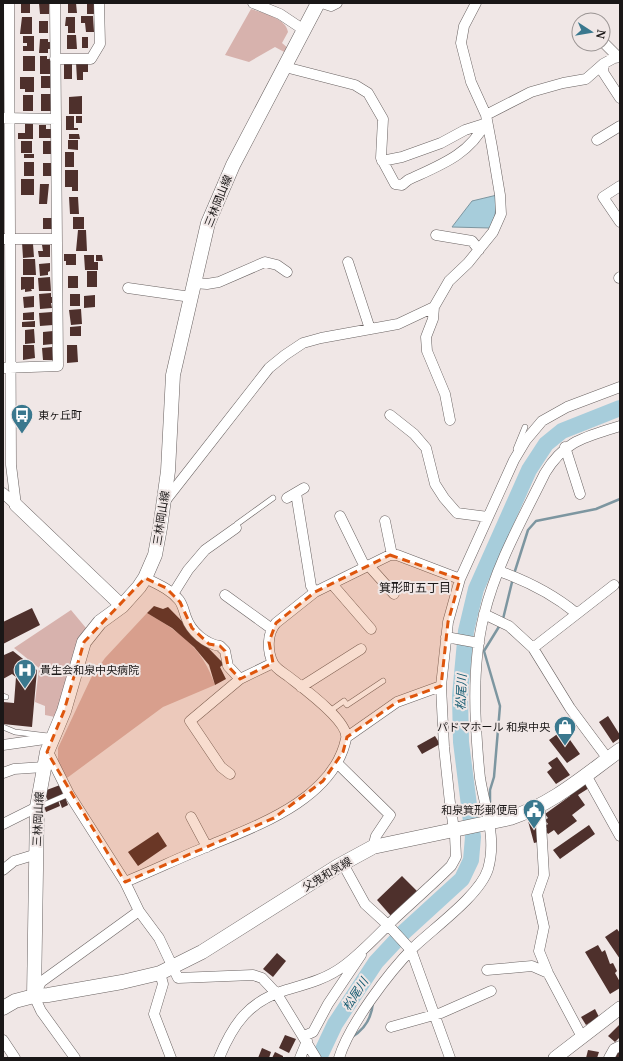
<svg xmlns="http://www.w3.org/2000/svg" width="623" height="1061" font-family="Merriweather,'Noto Sans JP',serif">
<rect width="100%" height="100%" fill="#f0e7e6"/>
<path fill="#d7b2ad" d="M251 9C263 13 286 18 288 32L282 43 289 49 286 53 275 47 249 62 225 55Z
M71 610 86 628 79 638 55 717 45 715V706L35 702 39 668 14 648Z
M147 613C181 633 202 647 215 685L163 707 67 778 58 764V748L91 678 105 658Z"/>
<path fill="#a7cddb" stroke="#7d96a0" d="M497 195 495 216 490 228 452 227 472 201Z"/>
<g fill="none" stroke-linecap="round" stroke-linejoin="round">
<path stroke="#7d96a0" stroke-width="2.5" d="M514 574 528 530 536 521 596 509 620 499
M503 619 513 578
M490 802V790L494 777 500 706 484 651 500 625
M352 1037C365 1029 372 1018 373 1002"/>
<path stroke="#a7cddb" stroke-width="16" d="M319 1058 335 1024 376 962 404 932 462 879 471 860 473 837 461 742 460 696 466 631 476 589 529 470 546 444 562 431 620 408"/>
</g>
<path fill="#4e302c" d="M21 3H30V13H21Z
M39 3H49V14H40Z
M68 3H76L77 13H68Z
M87 3H96V14H87Z
M81 16H93L94 32H86L85 23H81Z
M22 17H32V34H20Z
M66 17H75V33H68V26H65Z
M39 21H48V33H39Z
M67 35H76L77 49H67Z
M23 36H34V51H23V46H27V43H23Z
M82 37H88V48H82Z
M40 39H48V42H51V49H48V53H39Z
M23 56H35V71H23Z
M40 56H47V59H51V74H40Z
M76 62H88V72H83V80H77Z
M64 64H72V79H64Z
M41 76H51V88H41Z
M20 77H34V92H25V89H20Z
M41 94H51V111H41Z
M23 95H33V111H23Z
M82 96V114H69V97Z
M66 116H74V128H78V130H66Z
M76 116H82V123H76Z
M25 122H33V139H18V133H25Z
M39 125H46V129H53V138H39Z
M69 134H79L80 139H69Z
M68 140H78V150L68 149Z
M21 141H32V153H21Z
M43 141H51L52 154H43Z
M65 152H74V167H65Z
M24 154H34V158H24Z
M24 162H34V176H24Z
M43 163H53V176H43Z
M65 170H78V191H72V187H65Z
M21 179H34V195H21Z
M40 184H49L47 204H39Z
M69 197H78L79 214H70Z
M73 217H84V229H73Z
M43 218H53V229H43Z
M78 230H86L87 251H76Z
M22 242 33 244 34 257 23 258Z
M42 245H50V257H39L38 251H43Z
M64 254H76V265H66V261H64Z
M84 255H94V262H98V270H85Z
M96 255H102L103 261H96Z
M23 259H35L36 275H23Z
M50 263V271L48 272V275L40 276 39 264Z
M87 271H97V287H87Z
M68 276H78V288H68Z
M21 277H34V289H31L32 291 25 292V289L21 290Z
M50 277 51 291H39L38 278Z
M51 293V297H53L54 303H51L52 308 40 309 39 294Z
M70 294H80V306H70Z
M95 295V307L84 308V296Z
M34 296V307L24 308 23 297Z
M81 309 82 324 71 325 69 310Z
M34 312V320H23V313Z
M52 312 53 325 40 326 39 313Z
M35 321V327H22V322Z
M81 326V336H70V327Z
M34 329 35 343 25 344V330Z
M53 331V344L43 345V332Z
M23 345H34L35 358 23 360Z
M67 345H77L78 362 67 363Z
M52 347 53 360H43L42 348Z
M154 606 163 609 168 607 224 664 220 667 226 679 215 685 209 665 194 647 172 628 147 613Z
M32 608 40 625 3 644V622Z
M13 651 37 670 32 727 3 724V702L14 703 16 677 12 674 3 679V653L4 655Z
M608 716 620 735V738L613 743 599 722Z
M563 730 580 754 567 763 549 740Z
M435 736 440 744 422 754 417 746Z
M557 757 570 775 556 784 547 772 552 768 548 763Z
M584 782 589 788 578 795 585 805 572 815 577 821 558 835 554 830 548 834 545 830 547 829 545 826 548 824 545 820 548 818 545 814 570 796 568 794Z
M60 785 63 795 48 801 44 791Z
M65 797 68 805 62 808 59 800Z
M58 800 60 806 46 812 44 806Z
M533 819 535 820 537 826 538 842 534 843 528 821Z
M589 825 595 834 560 859 553 850Z
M158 832 167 846 138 866 128 852Z
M402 876 417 891 391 916 377 900Z
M617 929 620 933V959L605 937Z
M598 945 602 952 605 950 610 964 613 963 617 971 615 973 620 982V988L610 994 585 952Z
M277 953 286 961 273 977 263 969Z
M595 1009 599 1017 586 1025 581 1017Z
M620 1024V1037L615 1042 608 1036Z
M285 1035 296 1039 289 1053 279 1048Z
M262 1048 271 1052 269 1058H258Z
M588 1050 599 1052 597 1058H586Z
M616 1050 620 1051V1058H615Z
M275 1052 283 1056V1058H272Z"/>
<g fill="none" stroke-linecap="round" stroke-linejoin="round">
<g stroke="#6a6362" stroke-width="6">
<path id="service" d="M603 34 606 29
M516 449 525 427
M236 528 237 524 273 498
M3 696 6 697
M330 711 344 701 347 705 383 681
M3 727 15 732 48 736
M39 807 69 794"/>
</g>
<g stroke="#6a6362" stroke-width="11">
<path id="minor" d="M9 3 11 465 16 505
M253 3 280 14 304 30
M322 3 331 6 337 3
M603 42 618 57
M55 59H91L100 44 99 3
M603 64V72L620 98
M285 67 355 85 368 93 383 119 381 158 395 184 402 185 408 180C438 166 470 155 485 123
M486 115 531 92 563 83 586 79 603 64 614 58 620 57
M4 118 56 119
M597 140 620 126
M382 161 402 157 441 143 465 130 487 123
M620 186 603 197 620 222
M436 235 472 241 479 250
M3 239H56
M348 262 370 329
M619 278 620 277
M194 283 207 284 219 282 265 262 277 265 287 272
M128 288 191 297
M434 307 433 319 426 337 427 351 445 394 450 420
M3 368 58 366 55 3
M390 415 414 434 426 448 435 484 444 498 457 513 488 517
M565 447 580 494
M3 493 16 505
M296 493 311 586 315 592
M287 498 304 488
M165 501 269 368 285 355 303 343 321 338 398 324 434 307 449 281 468 263 493 232 501 214 500 195 492 147 486 115 471 82 461 43 464 26 476 3
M340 516 365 567
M385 521 392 555
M369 566 394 594
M499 571C527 581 553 594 576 613
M145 578C157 584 170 589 179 600 183 605 184 612 186 617 191 632 206 644 220 646L225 651 228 666 240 679 273 663
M332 584 371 629
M173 594 188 570 205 550 236 528
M225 595 272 629
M484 614 509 626 533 648
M446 637 479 643
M301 687 361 649
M347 737 397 702 441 686
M3 745 52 738
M47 752 50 756 69 794 125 882 139 911
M608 759 570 708 533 648 614 585
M337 763 390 815 376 836 373 847
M3 773 14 769 44 767
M230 774 221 767 190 721 240 679
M586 775 620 836
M540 807 544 875 537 895 544 927 539 951 548 973 582 1037
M191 817 207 847
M3 824 37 807
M343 864 365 904 388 925 411 950 450 1058
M3 870 14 861 37 854
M125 882C152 871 179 858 206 847 256 826 333 800 346 739 350 722 303 688 289 677 284 673 276 669 273 663 267 651 267 633 276 623L315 592 390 555H397L460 579
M487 970 532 966 548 973
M160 973 163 984 154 1014 171 1058
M391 1027 441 1013 491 991
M304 1036 313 1032 328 1004 361 955
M3 1040 15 1058
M75 1058 41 1011 34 996 41 982 139 911 159 938 178 978 253 975 262 978 277 994 316 1058
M219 1058C233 1024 249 1001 286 990 307 984 327 979 345 965 362 952 376 937 391 922 411 903 432 885 451 866L456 857 455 836 450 803 444 747 441 686 448 622 460 579 514 460 526 440 542 421 567 407 620 387
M300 1058 307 1041
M339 1058C349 1025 389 972 414 947 435 927 480 895 488 869 497 838 485 809 480 778 478 761 477 743 476 726 474 688 475 651 484 615 496 565 523 518 545 473 565 440 586 437 620 426
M609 1058 614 1049 620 1046"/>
</g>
<g stroke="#6a6362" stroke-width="14">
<path id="tertiary" d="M16 505 122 606
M555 1058 620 1008"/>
</g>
<g stroke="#6a6362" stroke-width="15">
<path id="secondary" d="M34 996 37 807 47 752 64 711 84 642 100 622 122 606 139 587 145 578 155 555 160 528 168 471 173 375 208 223 233 165 318 3
M3 1008 15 1001 34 996 48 995 122 982 160 973 202 952 338 866 373 847 510 818C553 804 584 776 620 750"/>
</g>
<use href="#service" stroke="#fff" stroke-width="5"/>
<use href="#minor" stroke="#fff" stroke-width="10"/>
<use href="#tertiary" stroke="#fff" stroke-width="13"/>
<use href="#secondary" stroke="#fff" stroke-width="14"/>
</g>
<path fill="#de560d" fill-opacity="0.2" stroke="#de560d" stroke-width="3" stroke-dasharray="8 5" stroke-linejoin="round" d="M390 555 460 579 448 622 441 686 397 702 347 737 343 752 323 781 274 818 125 882 47 752 64 711 84 642 145 578 166 588 180 602 192 628 209 644 220 646 225 651 228 666 240 679 273 663 269 642 276 623 315 592Z"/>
<defs>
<g id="bus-pin" transform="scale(1.15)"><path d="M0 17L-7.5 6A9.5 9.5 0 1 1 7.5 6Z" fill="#3a788e" stroke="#f0e7e6"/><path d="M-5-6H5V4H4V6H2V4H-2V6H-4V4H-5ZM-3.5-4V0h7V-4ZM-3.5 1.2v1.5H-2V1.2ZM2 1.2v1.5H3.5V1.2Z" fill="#fff"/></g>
<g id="hospital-pin" transform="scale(1.15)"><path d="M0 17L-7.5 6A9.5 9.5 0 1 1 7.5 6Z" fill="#3a788e" stroke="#f0e7e6"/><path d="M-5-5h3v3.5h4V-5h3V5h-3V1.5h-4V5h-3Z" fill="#fff"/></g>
<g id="shop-pin" transform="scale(1.15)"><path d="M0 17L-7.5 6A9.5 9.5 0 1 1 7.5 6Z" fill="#3a788e" stroke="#f0e7e6"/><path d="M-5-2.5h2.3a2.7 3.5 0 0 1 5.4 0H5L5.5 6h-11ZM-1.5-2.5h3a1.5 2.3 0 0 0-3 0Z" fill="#fff"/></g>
<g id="civic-pin" transform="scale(1.15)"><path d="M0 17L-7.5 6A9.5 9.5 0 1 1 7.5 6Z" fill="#3a788e" stroke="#f0e7e6"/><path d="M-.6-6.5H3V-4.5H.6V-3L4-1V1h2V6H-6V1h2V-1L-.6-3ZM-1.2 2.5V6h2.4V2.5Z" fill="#fff"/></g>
</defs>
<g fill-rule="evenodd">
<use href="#bus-pin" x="22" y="415"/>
<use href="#hospital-pin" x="25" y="670"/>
<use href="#shop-pin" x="565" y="727"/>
<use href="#civic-pin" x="534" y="810"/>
</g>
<g text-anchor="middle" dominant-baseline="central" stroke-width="4" stroke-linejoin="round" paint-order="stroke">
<g font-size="11" fill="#1a1717" stroke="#f0e7e6">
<text transform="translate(218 201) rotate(-68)">三林岡山線</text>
<text transform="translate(161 518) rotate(-81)">三林岡山線</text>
<text transform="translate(38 819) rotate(-87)">三林岡山線</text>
<text transform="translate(327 874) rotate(-31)">父鬼和気線</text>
</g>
<g font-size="11" fill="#1a1717" stroke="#f0e7e6" text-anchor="start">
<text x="38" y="415">東ヶ丘町</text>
<text x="40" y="670">貴生会和泉中央病院</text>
<text x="550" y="727" text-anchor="end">パドマホール 和泉中央</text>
<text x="518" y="810" text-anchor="end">和泉箕形郵便局</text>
</g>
<g font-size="12" fill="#1a1717" stroke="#f0e7e6">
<text x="415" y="587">箕形町五丁目</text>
</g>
<g font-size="12" font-style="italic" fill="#145b71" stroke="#f0e7e6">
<text transform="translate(461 692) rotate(-88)">松尾川</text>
<text transform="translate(355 994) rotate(-57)">松尾川</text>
</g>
</g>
<rect width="623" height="1061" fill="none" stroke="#1a1717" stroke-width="8"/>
<g transform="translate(591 32) rotate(102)"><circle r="19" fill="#f0e7e6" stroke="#9a9493"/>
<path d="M0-3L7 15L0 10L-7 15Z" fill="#3a788e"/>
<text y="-6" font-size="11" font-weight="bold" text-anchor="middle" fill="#1a1717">N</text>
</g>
</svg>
